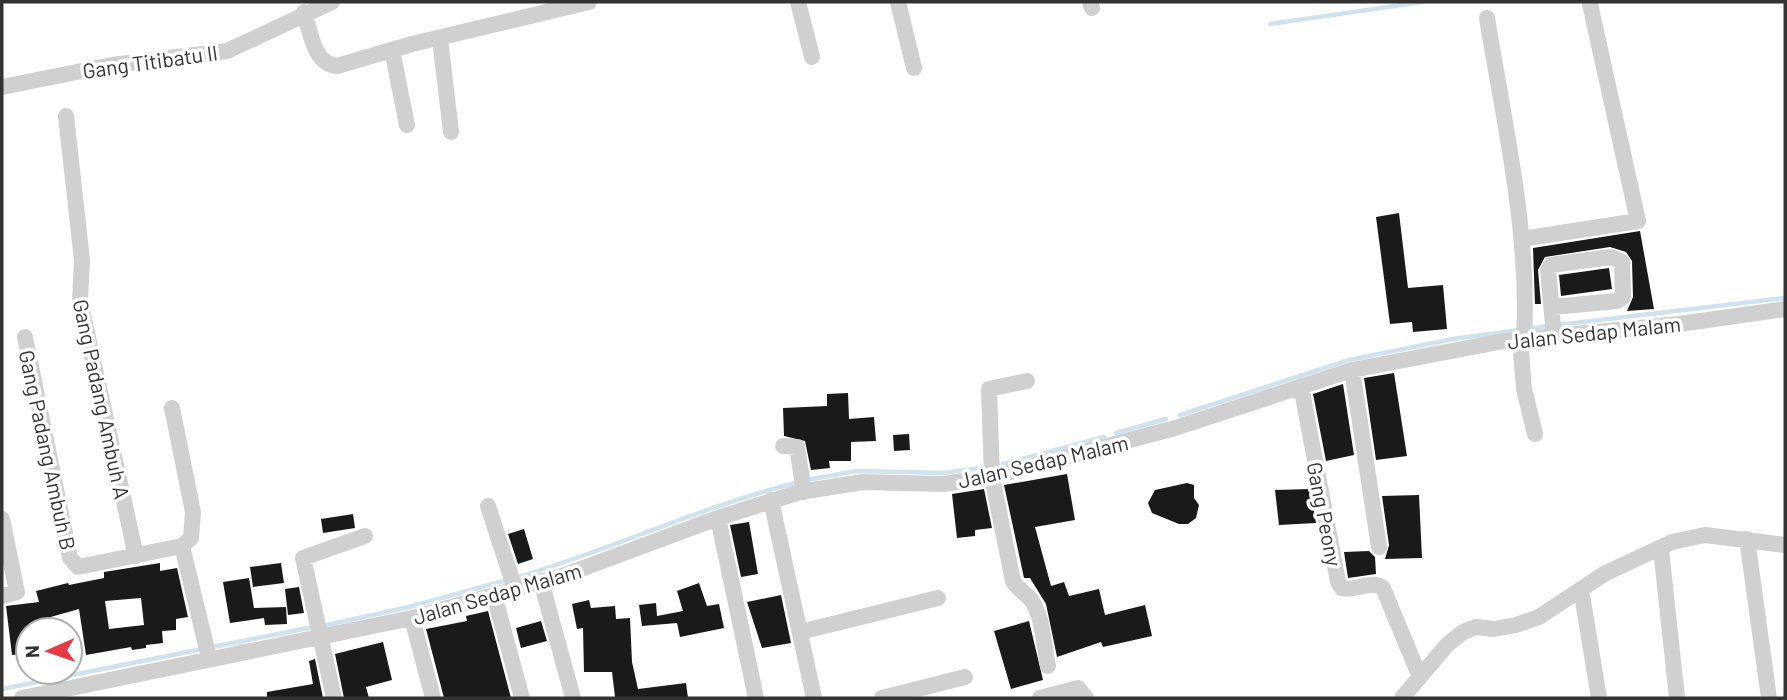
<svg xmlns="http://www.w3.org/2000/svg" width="1787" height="700" font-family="Barlow,sans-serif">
<rect width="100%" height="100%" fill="#fff"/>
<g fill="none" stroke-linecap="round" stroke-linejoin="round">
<path stroke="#cfe2ee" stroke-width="4.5" d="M1270 24 1422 2
M1558 325 1785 298
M1180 415 1349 360 1453 339 1549 326
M1116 433 1166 419
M1003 464 1104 437
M807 480 856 471 943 473 987 467
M515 578C611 550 702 506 799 482
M322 626 409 607 507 580
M2 689 313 627"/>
</g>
<path fill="#1a1a1a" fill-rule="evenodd" d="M1399 213 1408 288 1443 285 1447 329 1413 332 1412 322 1390 324 1376 217Z
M1640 231 1654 309 1627 311 1633 297 1632 261 1626 252 1610 247 1545 257 1538 270 1541 304H1535L1533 248Z
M1609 268 1612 289 1561 296 1559 275Z
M1394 373 1407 456 1376 460 1364 378Z
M1343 384 1354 455 1326 461 1313 394Z
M848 393 849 419 874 417 876 441 851 442V461H829L830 468 811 470 805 441 784 436 783 408 827 406V394Z
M909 434 910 450 894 451 893 435Z
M1067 474 1075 520 1035 527 1051 586 1064 582 1069 596 1099 589 1105 615 1145 605 1152 636 1103 647 1101 642 1057 657 1046 604 1030 578H1024L1004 485Z
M1187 483 1194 485V498L1199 505 1196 518 1188 524H1179L1152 513 1148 503 1155 490Z
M984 489 992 528 975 530V536L957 538 952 494Z
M1310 489 1316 523 1279 525 1275 490Z
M1419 495 1422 558 1385 559 1389 545 1382 496Z
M353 514 355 528 323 533 321 519Z
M749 522 758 574 741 577 730 525Z
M524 529 533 559 518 564 508 534Z
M1369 551 1375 557 1376 574 1348 578 1344 552Z
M160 563V571L177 568 188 617 176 619V630L162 631 163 643 146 645V648L132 650 131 647 86 655 79 609 33 622 34 630H28V653L12 655 6 606 39 602 36 591 68 583 69 585 104 578V572ZM141 598 144 625 109 629 105 601Z
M281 563 284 583 253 587 250 567Z
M249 578 254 608 286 607 287 624 265 625 264 618 230 623 223 582Z
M699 583 707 606 719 604 724 628 680 637 677 623 642 626 639 605 656 603 657 616 683 611 677 591Z
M299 587 304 613 288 615 285 589Z
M781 595 791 643 762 648 747 602Z
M589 600 591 608 615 606 616 619 630 618 632 662 638 689 686 683 688 698 615 697 612 672H584L583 628 577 629 572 604Z
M488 611 511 698H444L426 629 467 621 466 616Z
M541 621 547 641 521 648 516 628Z
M1029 621 1043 680 1011 689 994 631Z
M383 642 392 680 366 687 369 698H344L335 654Z
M315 659 323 698H267V692L313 684 309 661Z"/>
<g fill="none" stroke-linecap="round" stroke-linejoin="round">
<path stroke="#d0d0d0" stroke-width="16" d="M798 2 812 57
M898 2 914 68
M1090 2 1092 8
M304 12C311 32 313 64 337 66L412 44 589 2
M1487 18C1504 123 1530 232 1524 339
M440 39 451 132
M392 50 407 125
M2 87 112 65 227 51 332 2
M66 116 82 260 80 301 136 556
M1521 239 1638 221 1590 4
M1552 307 1617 301 1623 297 1622 262 1611 257 1551 265 1548 270 1554 336
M25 337 70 558 78 567 182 546 191 538 193 512 172 408
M1520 339 1524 389 1535 434
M1352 370 1379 547
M1027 381 989 389 992 477 1013 581C1018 590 1026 593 1032 601 1043 617 1044 647 1048 666
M1301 386 1338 582 1342 588C1356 592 1371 579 1383 588L1419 675
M783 446 797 447 804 492
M771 500 814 698
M488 506 515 589
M718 518 756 698
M2 519 17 592 2 596
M1747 539 1769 698
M182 546 209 658
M1661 549 1677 698
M541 581 573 698
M1581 589 1599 698
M494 595 522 698
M412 618 433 698
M800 632 938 598
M22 698 412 618 562 576 718 518 800 492 863 482 943 484 992 477 1175 428 1352 370 1504 341 1679 324 1785 309
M334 698 303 558 365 536
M882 698 965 677
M1040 698 1078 688 1086 698
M1402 698 1447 645 1463 632 1476 627 1494 629 1516 625 1539 617 1604 574 1672 542 1705 535 1785 545"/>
</g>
<g text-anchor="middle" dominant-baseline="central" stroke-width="7" stroke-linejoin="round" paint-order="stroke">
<g font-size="21" fill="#333" stroke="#fff">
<text transform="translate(150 61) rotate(-8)">Gang Titibatu II</text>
<text transform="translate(1594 332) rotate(-6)">Jalan Sedap Malam</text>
<text transform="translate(102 399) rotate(78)">Gang Padang Ambuh A</text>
<text transform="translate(48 450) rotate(78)">Gang Padang Ambuh B</text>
<text transform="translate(1043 461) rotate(-13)">Jalan Sedap Malam</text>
<text transform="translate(1325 514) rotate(79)">Gang Peony</text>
<text transform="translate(497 593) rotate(-16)">Jalan Sedap Malam</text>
</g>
</g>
<rect width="1787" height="700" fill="none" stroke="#333333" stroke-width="7"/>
<g transform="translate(49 651) rotate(268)"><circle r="33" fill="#ffffff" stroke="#adadad" stroke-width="2"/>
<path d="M0-5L12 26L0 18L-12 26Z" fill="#e63946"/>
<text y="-10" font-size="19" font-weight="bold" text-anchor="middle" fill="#333333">N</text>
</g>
</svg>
